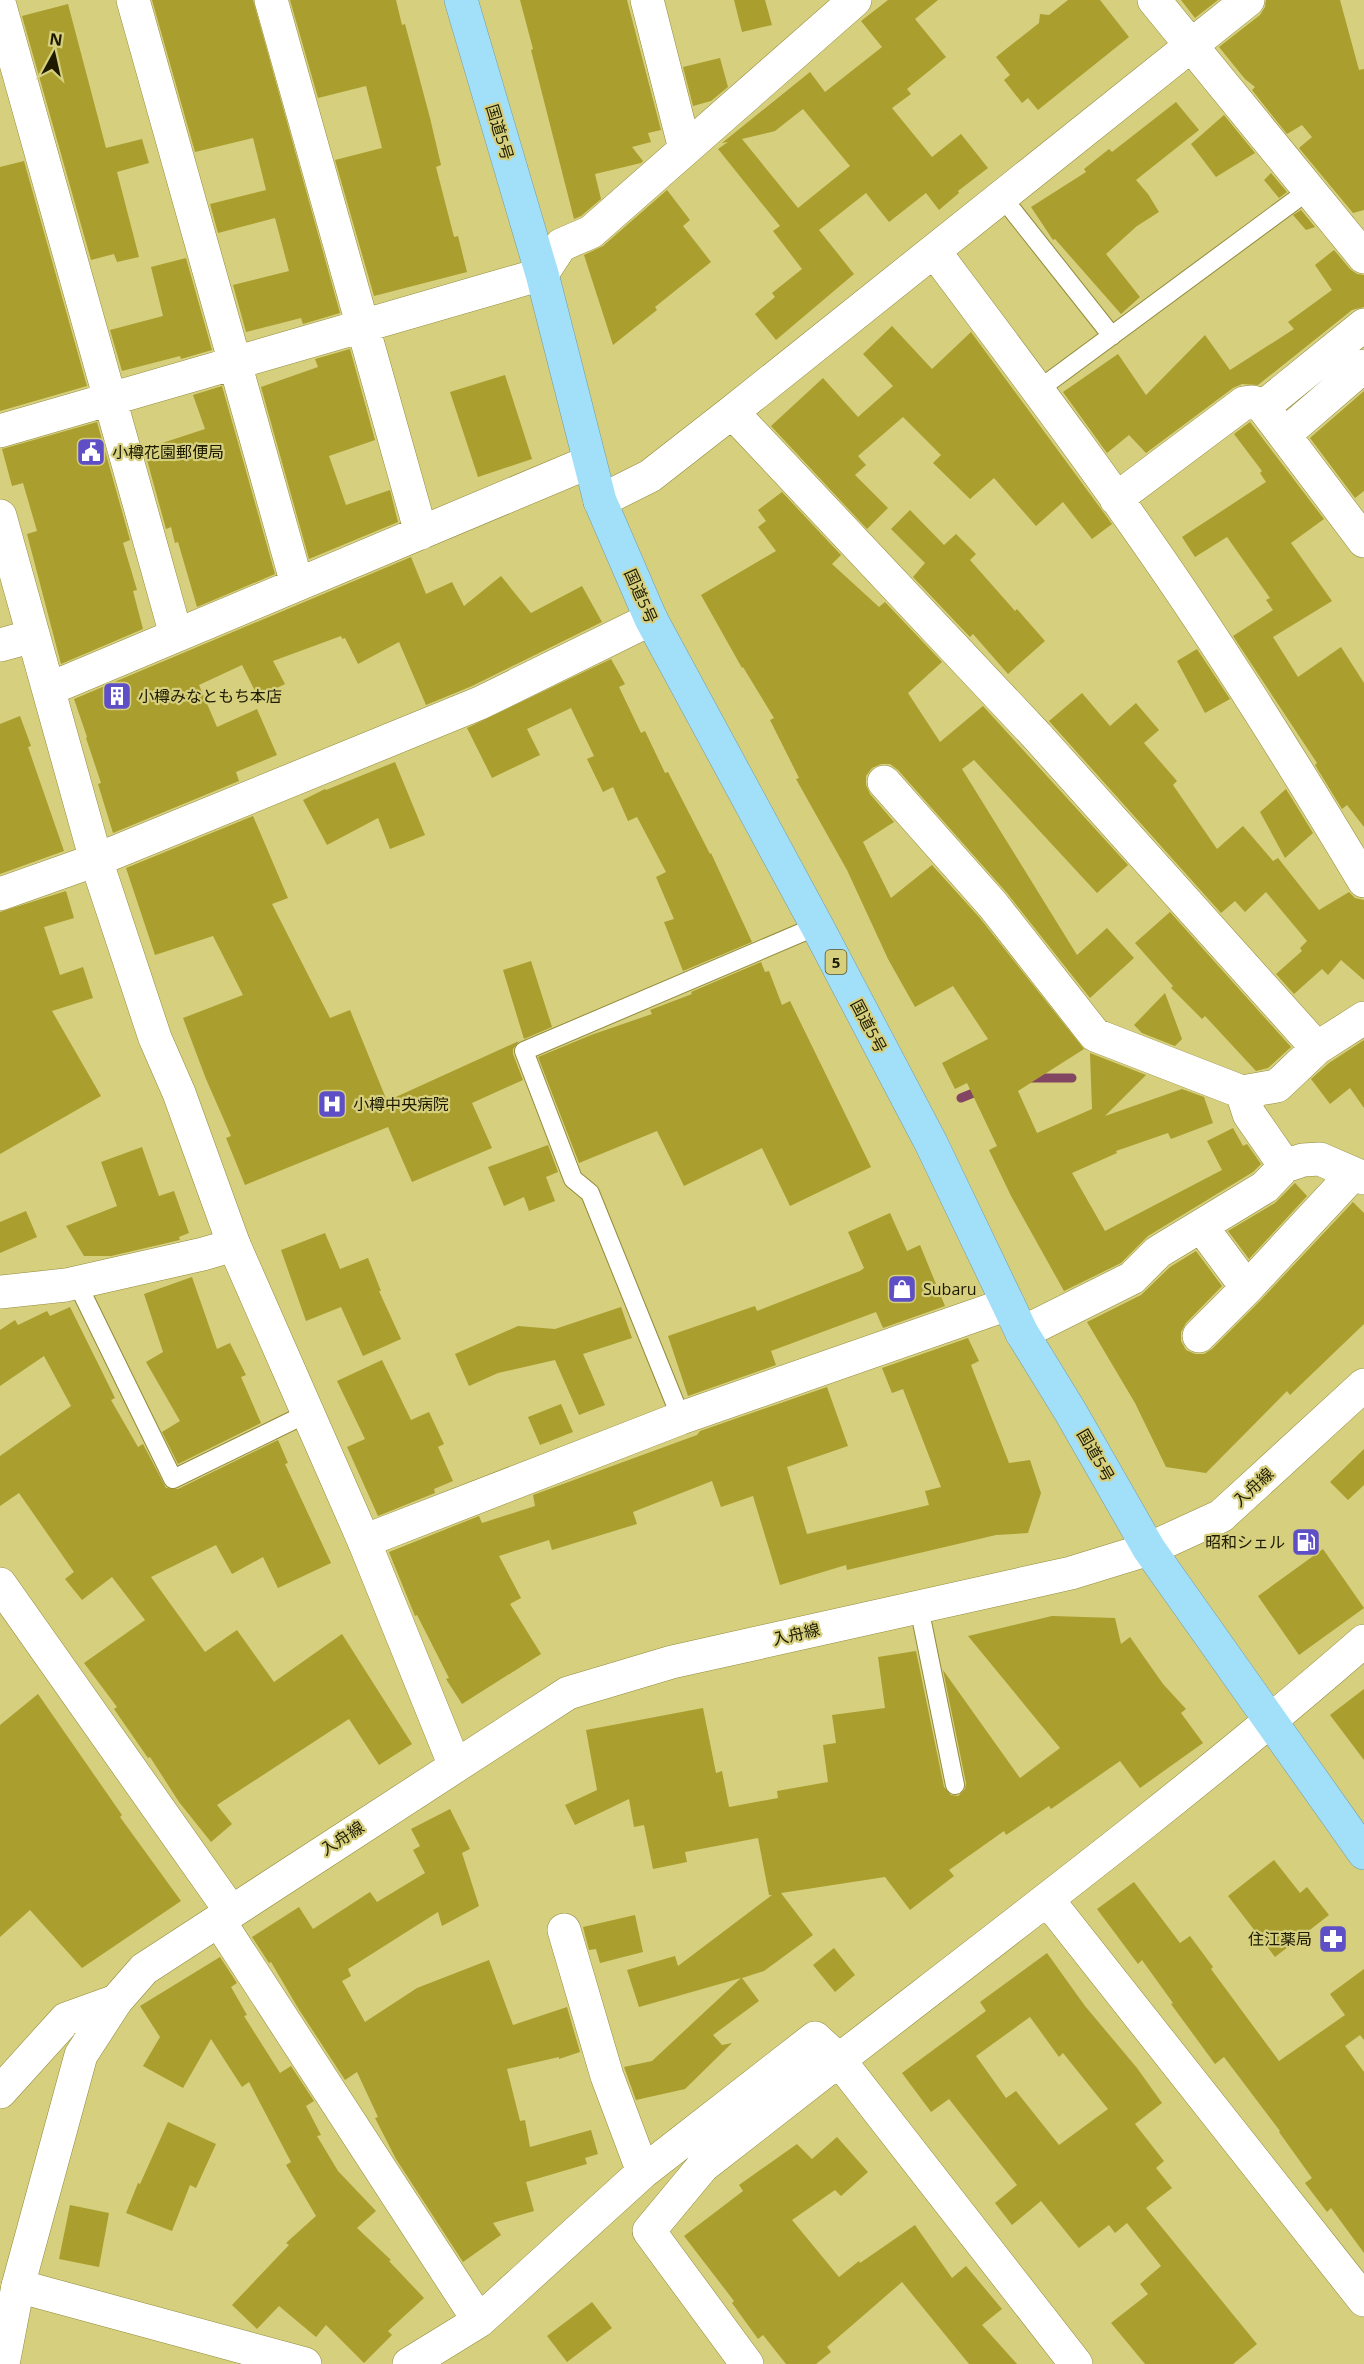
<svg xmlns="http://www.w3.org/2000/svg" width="1364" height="2364" font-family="'Open Sans','Noto Sans JP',sans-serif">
<rect width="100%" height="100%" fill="#d6cf7e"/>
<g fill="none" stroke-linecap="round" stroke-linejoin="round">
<path stroke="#824562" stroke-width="9" d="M1028 1078H1072
M961 1098 983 1089"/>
</g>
<path fill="#a99e2e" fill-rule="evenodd" d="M152 0H253L340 313 303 324 301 318 246 332 233 285 289 271 275 218 218 233 210 204 266 190 253 138 195 152Z
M290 0H396L402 25 405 24 430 118 441 165 436 167 454 237 458 236 467 272 374 296 335 160 382 148 366 86 318 98Z
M520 0H627L661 130 648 133 651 142 632 147 643 161 641 163 595 174 601 199 581 216 574 219 531 50 533 49Z
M734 0H765L772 25 742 32Z
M888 0H938L915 19 946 57 907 89 911 94 892 108 932 157 961 134 988 168 958 191 959 193 939 210 926 193 889 222 866 193 819 230 854 274 776 340 755 314 775 297 772 293 802 269 773 231 780 226 718 149 728 142 722 143 810 72 825 92 882 47 861 21ZM803 109 850 166 798 208 742 139 775 131Z
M1068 0H1100L1129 37 1038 110 1028 98 1022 103 1004 80 1010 75 996 57 1039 23 1040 14 1049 15Z
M1181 0H1218L1195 18Z
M1266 0H1340L1359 70 1364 69V210L1353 213 1299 148 1312 137 1302 125 1287 134 1252 90 1255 87 1245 79 1219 47 1260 15 1265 7Z
M68 4 106 148 142 139 149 163 117 172 139 257 117 262 114 254 91 260 22 16Z
M720 58 728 87 711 101 693 106 683 67Z
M1176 102 1199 130 1136 180 1148 194 1159 212 1137 226 1106 254 1140 297 1121 314 1055 239 1053 240 1031 207 1086 172 1084 169 1109 149 1112 152Z
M1224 115 1255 153 1216 177 1191 144Z
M24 161 87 386 0 411V167Z
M1271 173 1287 192 1279 198 1264 180Z
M667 190 690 220 683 226 711 262 655 307 657 310 613 345 584 255 603 246Z
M1301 210 1315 227 1306 230 1293 215Z
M1334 250 1350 269 1357 274 1364 275V307L1352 310 1258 385 1242 384 1233 388 1146 453 1129 435 1107 453 1063 392 1118 354 1146 395 1205 335 1230 370 1294 329 1288 322 1332 290 1315 265Z
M186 258 212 350 181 359 180 356 122 371 110 330 163 316 151 267Z
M892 326 932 369 971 332 1112 524 1092 539 1063 502 1036 526 994 478 970 499 933 463 941 455 903 417 858 456 866 465 855 475 888 508 867 529 771 426 823 378 858 417 893 386 863 354Z
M350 349 375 440 329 456 346 505 390 490 398 522 309 559 261 387 318 367 315 359Z
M505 375 532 459 478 477 450 392Z
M222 386 275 574 197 607 178 542 175 543 171 527 166 529 144 449 205 429 193 395Z
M1364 391V491L1355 498 1310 438Z
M97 422 130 540 123 543 137 590 133 591 143 629 61 664 27 534 37 531 23 483 12 486 2 449Z
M1250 422 1324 519 1291 543 1332 601 1273 637 1298 677 1341 647 1364 683V827L1347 805 1342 809 1315 765 1317 763 1233 636 1273 610 1266 600 1270 598 1227 537 1195 557 1182 537 1266 482 1260 473 1262 471 1234 434Z
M782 492 841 555 832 564 879 607 885 602 942 662 908 693 940 742 983 706 1128 865 1097 893 974 760 962 769 1077 955 1107 928 1134 958 1090 998 1007 893 898 770 890 764H881L872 768 866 776V785L870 794 894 822 863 842 891 898 932 865 979 917 1084 1049 1018 1091 1037 1133 1092 1109 1090 1053 1146 1075 1105 1116 1182 1089 1204 1097 1213 1123 1171 1139 1168 1133 1116 1151 1117 1153 1072 1173 1105 1231 1222 1170 1207 1141 1233 1128 1243 1146 1247 1144 1261 1164 1253 1172 1148 1236 1121 1263 1064 1291 1011 1196 989 1150 997 1146 967 1083 955 1089 942 1063 988 1039 953 986 915 1007 888 959 847 870 796 779 799 778 770 720 774 718 743 667 742 668 701 595 776 551 758 527 766 521 758 510Z
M910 510 944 545 956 534 976 554 970 560 1015 611 1017 609 1045 641 1008 674 973 634 970 637 913 577 925 563 891 529Z
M411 557 426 594 452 582 464 606 501 576 531 613 582 586 602 622 472 686 426 705 399 642 358 664 345 638 342 639 341 636 273 661 285 684 258 697 242 665 199 685 217 727 257 709 277 755 236 772 239 781 113 833 98 784 101 783 86 738 87 737 74 699Z
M1197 649 1230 699 1205 713 1177 661Z
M611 659 625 684 619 687 641 733 645 731 665 773 668 772 710 854 711 853 752 942 683 971 664 922 674 919 656 877 666 872 637 817 628 821 613 787 603 792 587 759 594 756 571 708 527 729 540 755 492 778 467 728Z
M1082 693 1110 726 1136 703 1159 730 1144 743 1177 781 1173 785 1217 849 1243 826 1273 861 1278 858 1319 910 1349 892 1355 898 1364 900V980L1341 960 1328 975 1322 969 1294 994 1276 974 1302 951 1300 948 1307 941 1266 892 1245 912 1235 901 1221 913 1049 721Z
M20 716 31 746 28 747 64 851 0 874V724Z
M395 762 425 835 390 849 378 818 327 845 303 800 325 789 326 790Z
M1286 789 1313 833 1285 858 1260 812Z
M253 816 288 898 272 904 330 1018 350 1010 387 1101 519 1041 513 1049V1054L523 1080 472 1103 492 1148 412 1182 388 1127 245 1185 226 1138 231 1136 206 1079 183 1018 243 995 213 936 155 955 126 868Z
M66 891 74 918 44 927 60 975 83 967 93 998 52 1011 101 1096 0 1154V912Z
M1170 912 1291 1047 1268 1068 1256 1071 1205 1016 1202 1019 1171 988 1173 986 1135 943Z
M531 961 552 1027 524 1039 503 970Z
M761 962 765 972 769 971 782 1005 790 1001 871 1167 790 1206 762 1148 684 1186 657 1131 579 1163 538 1057 591 1035 652 1014 650 1010 692 994 691 992Z
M1165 993 1182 1039 1175 1046 1142 1033 1134 1025Z
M1364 1040V1108L1350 1088 1330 1104 1311 1079 1329 1063Z
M548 1145 558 1172 546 1177 555 1201 529 1211 524 1197 504 1206 488 1167Z
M142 1147 159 1196 174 1191 189 1233 179 1237 180 1240 111 1256H84L66 1226 117 1206 101 1162Z
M1295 1183 1307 1196 1249 1259 1228 1231 1275 1203Z
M1353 1202 1364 1213V1324L1290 1395 1287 1391 1206 1473 1166 1467 1135 1403 1087 1322 1141 1295 1170 1267 1196 1251 1222 1286 1186 1323 1181 1332V1341L1186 1350 1195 1354H1204L1212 1349 1260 1301Z
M26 1211 37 1237 0 1253V1222Z
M890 1213 907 1251 920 1245 945 1306 883 1328 876 1312 771 1351 776 1365 688 1396 668 1336 755 1306 757 1311 860 1271 864 1268 848 1232Z
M325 1233 340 1269 368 1258 381 1291H379L401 1339 363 1356 341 1307 306 1321 281 1250Z
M192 1277 217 1349 230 1343 246 1375 241 1377 261 1423 178 1464 162 1432 180 1421 146 1362 163 1352 144 1294Z
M70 1307 115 1398 111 1400 138 1447 143 1444 166 1488 178 1489 278 1440 288 1463 285 1464 331 1563 278 1588 263 1557 232 1574 216 1545 151 1577 205 1652 237 1630 274 1682 342 1634 412 1744 379 1765 349 1719 217 1805 232 1824 211 1842 179 1802 150 1757 148 1758 114 1709 117 1707 84 1663 145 1620 112 1577 82 1600 65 1579 74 1572 19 1493 0 1506V1456L71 1406 44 1356 0 1386V1330L15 1320 18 1325 47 1311 50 1316Z
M621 1307 632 1338 583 1354 605 1405 579 1415 555 1360 498 1373 469 1386 455 1354 518 1326 555 1329Z
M968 1338 979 1361 971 1365 1009 1463 1030 1460 1041 1493 1028 1533 996 1535 847 1570 846 1565 780 1585 753 1496 721 1507 712 1481 633 1512 637 1524 552 1550 549 1540 499 1556 521 1598 510 1604 541 1654 462 1704 446 1679 449 1678 417 1615 415 1616 389 1552 479 1516 482 1523 535 1506 533 1495 697 1435 700 1431 827 1387 848 1446 787 1467 807 1534 929 1505 925 1491 941 1487 903 1389 892 1393 882 1368Z
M382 1360 411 1420 429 1412 444 1444 438 1447 453 1481 434 1489 435 1493 378 1516 347 1447 365 1439 337 1381Z
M561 1404 573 1432 540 1445 528 1417Z
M1364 1449V1485L1348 1500 1330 1482Z
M1323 1549 1364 1608 1299 1655 1258 1596Z
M1052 1616 1115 1618 1121 1644 1130 1637 1163 1684 1186 1709 1181 1713 1203 1743 1140 1788 1120 1761 1051 1809 1049 1806 1006 1835 1004 1831 949 1870 954 1876 910 1910 885 1877 781 1893 813 1935 764 1971 742 1978 759 2001 713 2035 722 2045 732 2043 685 2089 636 2100 624 2067 652 2061 741 1978 639 2007 627 1970 675 1956 678 1966 772 1895H769L758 1838 685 1852 687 1862 653 1869 644 1825 634 1827 629 1799 575 1825 565 1805 597 1790 586 1730 703 1708 716 1773 722 1771 729 1807 778 1798 777 1791 828 1782 823 1745 836 1743 832 1715 885 1708 878 1657 916 1651 944 1787 951 1795 958 1796 965 1789 966 1783 943 1670 1020 1778 1060 1748 968 1636Z
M1364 1689V1760L1330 1715Z
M38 1694 122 1815 120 1817 181 1901 82 1968 30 1910 0 1937V1725Z
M450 1809 470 1849 462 1853 479 1906 442 1926 438 1912 348 1969 351 1976 342 1981 365 2022 417 1988 489 1960 513 2025 567 2007 580 2052 559 2059V2057L507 2069 520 2121 525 2120 530 2147 591 2130 598 2154 585 2158 587 2164 526 2182 534 2211 493 2223 501 2235 463 2262 396 2159 375 2118 378 2117 357 2072 345 2080 298 2008 271 1962 269 1963 252 1937 299 1907 313 1929 370 1892 377 1902 425 1873 413 1850 420 1846 411 1829Z
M1274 1860 1300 1893 1307 1887 1329 1915 1275 1957 1228 1896Z
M1134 1882 1180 1943 1190 1936 1213 1967 1211 1969 1279 2061 1345 2015 1330 1994 1364 1969V2040L1360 2035 1345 2046 1364 2072V2253L1331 2208 1327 2212 1305 2183 1312 2178 1279 2132 1280 2131 1224 2057 1215 2064 1171 2004 1173 2003 1142 1960 1138 1964 1097 1909Z
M635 1915 643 1952 600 1963 596 1949 589 1950 583 1927Z
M834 1948 855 1975 835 1992 813 1965Z
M1047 1953 1085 2006 1137 2068 1162 2103 1135 2124 1164 2161 1156 2168 1172 2188 1146 2208 1257 2344 1233 2364H1145L1111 2323 1148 2294 1140 2284 1161 2266 1127 2223 1115 2233 1109 2225 1079 2248 1041 2201 1012 2225 995 2203 1017 2185 949 2099 931 2112 902 2073 986 2011 980 2002ZM1030 2017 1059 2057 1063 2053 1108 2109 1059 2145 1016 2091 1006 2098 976 2056Z
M220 1957 237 1983 231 1987 247 2015 244 2016 280 2073 291 2066 314 2101 306 2106 321 2135 317 2136 338 2171 376 2211 357 2228 391 2260 389 2261 424 2298 388 2331 392 2335 364 2363 326 2325 316 2337 279 2306 257 2329 232 2305 289 2245 286 2243 316 2216 286 2165 291 2162 249 2082 242 2087 211 2039 183 2088 143 2066 160 2037 140 2006Z
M168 2122 216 2144 196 2188 190 2185 172 2231 126 2213 138 2183 140 2184Z
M837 2137 868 2172 841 2196 835 2190 792 2220 839 2277 859 2261 860 2263 915 2225 952 2278 966 2266 1002 2309 982 2325 1017 2364H969L902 2282 827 2347 831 2352 816 2364H786L763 2335 758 2339 732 2303 734 2301 684 2236 743 2191 739 2185 797 2144 812 2159Z
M70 2205 109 2213 99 2267 59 2259Z
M592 2302 612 2328 567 2362 547 2336Z"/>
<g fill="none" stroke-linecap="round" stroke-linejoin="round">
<g stroke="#928b3a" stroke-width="20">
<path id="lane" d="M1002 197 1112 336
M1038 390 1309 190
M77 1283 173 1479 308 1413
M681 1418 590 1193 573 1179 524 1051 817 926
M919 1607 955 1785"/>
</g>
<g stroke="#928b3a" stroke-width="34">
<path id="street" d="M133 0 297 584
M271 0 421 533
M647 0 685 149
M1154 0 1364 257
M0 6 176 635
M934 251C1020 366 1107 481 1187 600 1249 692 1307 786 1364 881
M1263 407 1364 325
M732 412 1037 736 1317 1048 1364 1018
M0 431 542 274 561 245 591 232 855 0
M1284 435 1364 366
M1116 499 1244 403 1253 402 1263 407 1364 541
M600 501 650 476 732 412 1248 0
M0 645 33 636
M49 689 589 462
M884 782 993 905 1095 1035 1242 1092 1277 1086 1317 1048
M0 894 96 860 480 703 651 619
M1242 1092 1249 1114 1285 1166
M1201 1226 1247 1288
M0 1292 66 1285 203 1254 234 1245
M1022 1333 1132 1278 1158 1252 1265 1187 1285 1166 1303 1160 1320 1159 1364 1178
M1199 1336 1247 1288 1353 1174
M364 1541 681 1418 1008 1304
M1047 1899 1364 2300
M219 1921 479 2321
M564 1930 607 2076 643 2172
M0 2092 66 2019 116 2001
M18 2286 305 2364
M409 2364 479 2321 643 2172 815 2038 839 2060C1016 1923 1195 1788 1364 1641
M747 2364 649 2231 703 2166 839 2060 1076 2364"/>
</g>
<g stroke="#928b3a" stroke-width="34">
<path id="secondary" d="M0 516 96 860 155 1038 179 1093 234 1245 364 1541 455 1766
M0 1584 230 1910
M3 2364 18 2286 81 2055 116 2001 144 1969 568 1693 672 1662 1071 1573 1149 1549 1221 1516 1364 1385"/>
</g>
<g stroke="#739ba2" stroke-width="34">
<path id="highway" d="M461 0 542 274 600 501 651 619 817 926 931 1143 1022 1333 1070 1411 1149 1549 1364 1853"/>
</g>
<use href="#lane" stroke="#fff" stroke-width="18"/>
<use href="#street" stroke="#fff" stroke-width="33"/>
<use href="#secondary" stroke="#fff" stroke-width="33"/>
<use href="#highway" stroke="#a2e0f9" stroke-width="33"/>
</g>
<defs>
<g id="civic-square" transform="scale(1.5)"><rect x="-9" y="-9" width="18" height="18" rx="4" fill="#5e4fc7" stroke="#d6cf7e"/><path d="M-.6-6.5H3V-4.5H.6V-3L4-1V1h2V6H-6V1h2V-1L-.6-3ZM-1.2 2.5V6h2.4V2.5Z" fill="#fff"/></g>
<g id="building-square" transform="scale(1.5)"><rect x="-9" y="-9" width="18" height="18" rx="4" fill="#5e4fc7" stroke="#d6cf7e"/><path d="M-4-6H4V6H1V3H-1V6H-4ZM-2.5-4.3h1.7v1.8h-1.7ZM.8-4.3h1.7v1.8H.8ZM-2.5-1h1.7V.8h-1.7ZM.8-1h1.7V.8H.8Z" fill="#fff"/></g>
<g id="hospital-square" transform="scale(1.5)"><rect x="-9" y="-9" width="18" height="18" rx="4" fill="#5e4fc7" stroke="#d6cf7e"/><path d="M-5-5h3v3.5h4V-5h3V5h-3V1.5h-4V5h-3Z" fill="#fff"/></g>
<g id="shop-square" transform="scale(1.5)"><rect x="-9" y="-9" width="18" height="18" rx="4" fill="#5e4fc7" stroke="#d6cf7e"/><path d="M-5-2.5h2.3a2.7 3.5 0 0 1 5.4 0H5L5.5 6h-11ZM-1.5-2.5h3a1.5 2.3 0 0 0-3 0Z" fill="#fff"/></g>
<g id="fuel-square" transform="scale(1.5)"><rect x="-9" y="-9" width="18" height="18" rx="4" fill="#5e4fc7" stroke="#d6cf7e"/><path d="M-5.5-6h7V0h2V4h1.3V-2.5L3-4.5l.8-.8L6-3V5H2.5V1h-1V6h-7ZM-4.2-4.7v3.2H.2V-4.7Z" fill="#fff"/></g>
<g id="pharmacy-square" transform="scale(1.5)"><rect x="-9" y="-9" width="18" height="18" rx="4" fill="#5e4fc7" stroke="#d6cf7e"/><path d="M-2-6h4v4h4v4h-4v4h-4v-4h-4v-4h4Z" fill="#fff"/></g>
</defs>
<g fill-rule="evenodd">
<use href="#civic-square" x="91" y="452"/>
<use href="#building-square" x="117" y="696"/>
<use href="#hospital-square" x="332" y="1104"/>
<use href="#shop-square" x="902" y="1289"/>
<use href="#fuel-square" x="1306" y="1542"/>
<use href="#pharmacy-square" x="1333" y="1939"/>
</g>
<g text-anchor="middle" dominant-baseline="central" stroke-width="4.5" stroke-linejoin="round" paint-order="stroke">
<rect fill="#d6cf7e" stroke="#545026" stroke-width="1.5" x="825.5" y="950" width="21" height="24" rx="4.5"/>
<g font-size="15" font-weight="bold" fill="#1d1a00">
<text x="836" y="962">5</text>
</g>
<g font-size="16" fill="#1d1a00" stroke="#d6cf7e">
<text transform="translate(500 132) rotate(73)">国道5号</text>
<text transform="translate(641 596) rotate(66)">国道5号</text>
<text transform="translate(869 1026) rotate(62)">国道5号</text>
<text transform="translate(1096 1455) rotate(60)">国道5号</text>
<text transform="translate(1253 1487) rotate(-43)">入舟線</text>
<text transform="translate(796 1634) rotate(-13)">入舟線</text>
<text transform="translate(342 1838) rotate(-33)">入舟線</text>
</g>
<g font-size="16" fill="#1d1a00" stroke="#d6cf7e" text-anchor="start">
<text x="112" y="452">小樽花園郵便局</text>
<text x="138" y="696">小樽みなともち本店</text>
<text x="353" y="1104">小樽中央病院</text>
<text x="923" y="1289">Subaru</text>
<text x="1285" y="1542" text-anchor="end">昭和シェル</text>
<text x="1312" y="1939" text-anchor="end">住江薬局</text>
</g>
</g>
<g transform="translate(54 54) rotate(8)" stroke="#d6cf7e" stroke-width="4.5" paint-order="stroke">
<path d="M0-4.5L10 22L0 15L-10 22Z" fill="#1d1a00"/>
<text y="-9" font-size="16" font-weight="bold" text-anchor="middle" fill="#1d1a00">N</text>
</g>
</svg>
